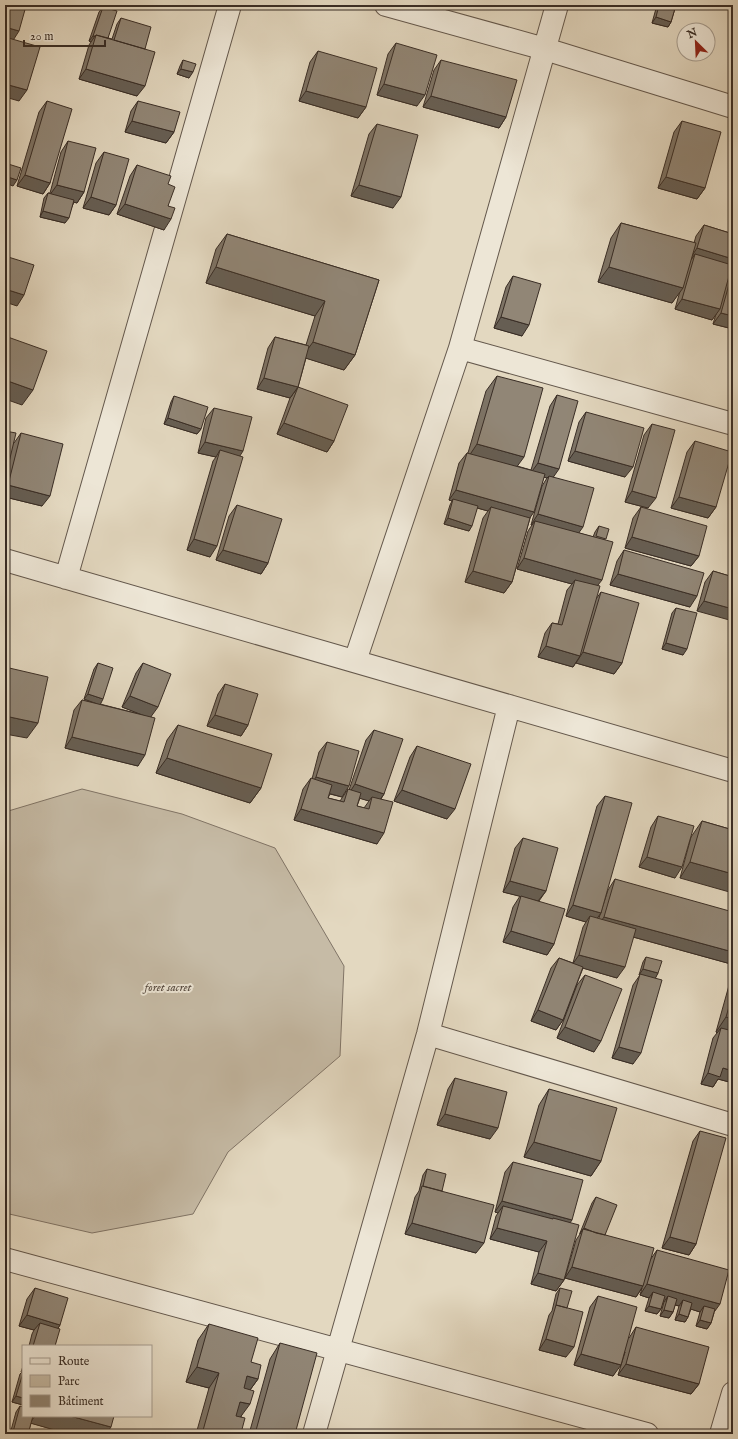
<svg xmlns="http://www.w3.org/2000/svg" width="738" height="1439" font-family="'IM FELL English',serif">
<rect width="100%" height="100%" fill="#e3d8c0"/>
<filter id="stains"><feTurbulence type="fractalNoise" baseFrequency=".005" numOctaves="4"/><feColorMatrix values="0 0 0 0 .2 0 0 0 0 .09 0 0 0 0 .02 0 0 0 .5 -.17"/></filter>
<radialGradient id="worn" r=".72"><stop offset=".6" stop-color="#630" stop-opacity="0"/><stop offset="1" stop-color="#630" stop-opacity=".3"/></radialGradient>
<path fill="#c6bba6" stroke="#807466" d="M82 789 182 814 275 848 344 966 340 1056 228 1152 193 1214 92 1233 5 1213V812Z"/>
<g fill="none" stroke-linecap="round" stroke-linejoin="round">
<g stroke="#64584c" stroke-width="24">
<path id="street" d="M386 5 545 49 733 107
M460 348 733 424
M5 560 733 771
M66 578 230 5
M355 661 460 348 557 5
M428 1034 733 1125
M5 1259 647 1434
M314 1434 428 1034 509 706
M721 1434 733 1393"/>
</g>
<use href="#street" stroke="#ede6d6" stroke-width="22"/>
</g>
<path fill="#7d7365" stroke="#392d25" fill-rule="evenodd" d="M657 5H676L671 22 668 27 652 23Z
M103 7 108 38 112 39 117 24 121 18 145 49 137 96 79 79 89 45 91 42 89 41 99 12Z
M396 43 417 106 377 95 388 54Z
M318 51 366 107 358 118 299 101 310 62Z
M183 60 189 78 177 74 180 66Z
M441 60 506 117 499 128 423 107 434 70Z
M47 101 50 183 43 194 17 186 39 112Z
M138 101 174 132 166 143 125 132 131 111Z
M682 121 705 188 697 199 658 188 674 132Z
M377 124 393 208 351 196 369 134Z
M68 141 84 192 77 203 74 202 65 223 40 217 44 198 48 193H50L61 152Z
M104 152 116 205 109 215 83 208 96 163Z
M137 165 168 184V206L164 230 117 214 130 176Z
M621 223 694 243 696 236 704 225 733 234V329L713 324 716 314 712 320 675 309 680 291 672 303 598 282 611 238Z
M227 234 379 280 355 355 344 370 306 358 298 387 290 398 257 389 268 348 275 337 306 345 315 316 206 283 216 249Z
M513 276 522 336 494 328 506 287Z
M497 376 517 466 531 470 550 406 557 395 553 477 579 533 593 537 595 532 599 526 605 540 597 586 596 599 601 592 622 663 614 674 576 663 577 661 573 667 538 657 545 633 552 623 558 624 567 590 572 584 517 569 528 531 532 525H531L542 486 547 478 544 477 530 518 512 582 504 593 465 582 483 518 488 511 477 508 469 531 444 524 450 505 452 501 449 500 459 463 467 453H468L486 391Z
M298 387 334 441 327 452 277 434 290 398Z
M174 396 201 429 197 434 164 424 171 402Z
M214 408 240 456 210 557 187 550 213 461 216 457 198 453 206 418Z
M586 412 625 477 568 461 579 422Z
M652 424 648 508 625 502 644 435Z
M5 431 14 443 21 433 42 506 5 497Z
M695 441 716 507 708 518 671 508 687 452Z
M237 505 268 563 261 574 216 560 229 516Z
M641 507 699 556 691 566 625 548 633 518Z
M624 550 690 607 610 585 617 561Z
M713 571 733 577 697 611 705 582Z
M676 608 683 655 662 649 672 613Z
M98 663 100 704 143 715 122 707 136 673 143 663 151 717 138 766 65 748 74 710 82 700 95 703 84 699 94 669Z
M225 684 248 725 241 736 207 726 218 694Z
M178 725 261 788 250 803 156 773 167 740Z
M374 730 384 794 381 799 377 844 294 820 303 789 311 778 312 779 319 752 327 742 342 797 330 794 328 798 340 801 348 789 349 790 366 740ZM360 798 369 801 364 808 357 806Z
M417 746 447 819 394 801 410 757Z
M605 796 601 913 597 918H599L608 890 615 879 731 964 633 937 617 978 583 968 563 1020 556 1030 531 1021 551 968 559 958 573 963 583 927 586 922 566 916 597 806Z
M658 816 675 878 639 867 651 827Z
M702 821 733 830 680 878 691 837Z
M523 838 546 891 539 901 554 944 547 955 503 942 513 907 520 896 503 892 515 848Z
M646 957 658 973 655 978 633 1064 612 1058 633 985 640 975H639L643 962Z
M733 971V1083L718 1079 713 1087 701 1084 713 1038 717 1033 716 1032Z
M585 975 594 1052 557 1038 577 985Z
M455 1078 490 1139 437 1125 448 1089Z
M549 1089 601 1161 591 1176 524 1157 539 1105Z
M700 1131 696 1244 689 1255 662 1248 693 1141Z
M513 1162 570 1222 564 1280 556 1291 531 1284 539 1252 490 1239 496 1216 498 1213 495 1212 505 1172Z
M427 1169 442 1191 476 1253 405 1234 415 1197 419 1191 423 1175Z
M596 1197 605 1235 650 1260 657 1250 714 1313 711 1323 707 1329 696 1326 700 1312 691 1309 688 1317 685 1322 675 1320 679 1306 675 1305 673 1312 669 1318 660 1316 664 1302 663 1301 661 1309 657 1314 645 1311 649 1298 640 1295 642 1288 636 1297 565 1278 576 1240 580 1234V1233L592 1203Z
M35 1288 60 1325 58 1328 55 1346H29L32 1334 34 1330 19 1326 27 1299Z
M560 1288 566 1357 539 1350 549 1315 552 1311 556 1294Z
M598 1296 629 1338 636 1327 699 1384 691 1394 618 1375 625 1352 613 1376 574 1365 590 1307Z
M209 1324 251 1362 258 1379 250 1390 241 1417V1433L240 1434H196L209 1388 186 1382 198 1340Z
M280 1343 295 1434H249L270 1359Z
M23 1366V1405L12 1402 20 1374 22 1372H21Z
M20 1406 23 1416H114L106 1434H69L31 1423 28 1434H10L16 1412Z"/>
<path fill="#665e53" stroke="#392d25" d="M112 5H129L127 9Z
M656 17 671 22 668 27 652 23Z
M5 27 19 31 12 42 5 40Z
M93 36H95L91 42 89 41Z
M86 69 145 86 137 96 79 79Z
M181 69 193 72 189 78 177 74Z
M5 84 27 90 19 101 5 97Z
M384 84 425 95 417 106 377 95Z
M306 91 366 107 358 118 299 101Z
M431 96 506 117 499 128 423 107Z
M132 121 174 132 166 143 125 132Z
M25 175 50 183 43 194 17 186Z
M5 176 17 180 13 186 5 183Z
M666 177 705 188 697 199 658 188Z
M57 185 84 192 77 203 49 196Z
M359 185 401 197 393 208 351 196Z
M91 197 116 205 109 215 83 208Z
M125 204 171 219 164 230 117 214Z
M43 211 69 218 65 223 40 217Z
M697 248 733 259V266L730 270 695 254 691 260 690 259Z
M216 267 325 301 315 316 206 283Z
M609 267 683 288 672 303 598 282Z
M5 289 24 295 17 306 5 302Z
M682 299 720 309 712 320 675 309Z
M721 313 733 316V329L713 324Z
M501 317 529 325 522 336 494 328Z
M313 342 355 355 344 370 302 357Z
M264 378 298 387 290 398 257 389Z
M5 380 33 390 22 405 5 399Z
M168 418 201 429 197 434 164 424Z
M284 423 334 441 327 452 277 434Z
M205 442 243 451 236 462 220 450 216 457 198 453Z
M477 444 524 457 513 472 467 459Z
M575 451 633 467 625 477 568 461Z
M538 463 559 469 552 479 549 476 547 478 530 474Z
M8 485 50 496 42 506 5 497V489Z
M456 490 534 512 527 522 491 507 488 511 453 501V499L452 501 449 500Z
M632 491 656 498 648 508 625 502Z
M679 497 716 507 708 518 671 508Z
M538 514 583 527 575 538 535 521 532 525H531Z
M448 518 472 526 469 531 444 524Z
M632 537 699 556 691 566 625 548Z
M194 539 217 546 210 557 187 550Z
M223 550 268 563 261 574 216 560Z
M524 558 602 580 594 590 575 580 572 584 517 569Z
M473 571 512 582 504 593 465 582Z
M618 574 697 596 690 607 610 585Z
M704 601 733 609V621L697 611Z
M666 643 687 649 683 655 662 649Z
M546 646 580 656 573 667 538 657Z
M583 652 622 663 614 674 576 663Z
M88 694 103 699 100 705 84 699Z
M130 696 158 707 150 718 122 707Z
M215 715 248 725 241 736 207 726Z
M5 716 38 723 27 738 5 734Z
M72 737 145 755 138 766 65 748Z
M167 758 261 788 250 803 156 773Z
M316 777 349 786 342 797 309 788Z
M355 784 384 794 377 804 372 797 369 801 348 795Z
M402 790 455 809 447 819 394 801Z
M301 809 384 833 377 844 294 820Z
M647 857 682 867 675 878 639 867Z
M690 862 733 874V893L680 878Z
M510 881 546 891 538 901 503 892Z
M573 905 601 913 593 924 590 916 586 922 566 916Z
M604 917 733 952V961L731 964 597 927Z
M511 931 554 944 547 955 503 942Z
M579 955 625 967 617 978 572 965Z
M643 969 658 973 655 979 639 975Z
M538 1010 563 1020 556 1030 531 1021Z
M726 1017 733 1019V1037L721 1028 717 1033 716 1032Z
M565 1027 601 1041 594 1052 557 1038Z
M619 1047 641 1053 633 1064 612 1058Z
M723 1068 733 1071V1083L718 1079 713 1087 701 1084 708 1073Z
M445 1114 498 1128 490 1139 437 1125Z
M534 1142 601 1161 591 1176 524 1157Z
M502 1201 572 1220 565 1230 548 1226 503 1206 498 1213 495 1212Z
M412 1223 484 1243 476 1253 405 1234Z
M497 1228 547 1241 539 1252 490 1239Z
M584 1228 605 1236 583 1229 580 1234V1233Z
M670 1237 696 1244 689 1255 662 1248Z
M572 1267 643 1286 636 1297 565 1278Z
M538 1273 564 1280 556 1291 531 1284Z
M647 1284 720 1304 712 1315 704 1306 700 1312 681 1306 683 1300 679 1306 666 1302 668 1296 664 1302 651 1298 653 1292 649 1298 640 1295Z
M649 1306 661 1309 657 1314 645 1311Z
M664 1310 673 1312 669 1318 660 1316Z
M679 1314 688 1317 685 1322 675 1320Z
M27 1315 60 1325 53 1336 40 1323 34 1330 19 1326Z
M700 1320 711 1323 707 1329 696 1326Z
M546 1339 574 1347 566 1357 539 1350Z
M581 1354 621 1365 613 1376 574 1365Z
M626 1364 699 1384 691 1394 618 1375Z
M197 1367 219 1373 209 1388 186 1382Z
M247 1376 258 1379 247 1394 236 1391Z
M16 1396 23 1398V1405L12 1402Z
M240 1402 250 1404 239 1419 229 1417Z
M35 1416H70L111 1427 106 1434H69L30 1423Z
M232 1430 241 1433 240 1434H229Z
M13 1432 20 1434H11Z"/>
<path fill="#918676" stroke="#392d25" d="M5 5H21L26 6 19 31 5 27Z
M659 5H676L671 22 656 17Z
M103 7 117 11 108 38 96 35 95 36H93Z
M121 18 151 27 145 49 114 40Z
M96 35 155 52 145 86 86 69Z
M5 37 40 47 27 90 5 84Z
M396 43 437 55 425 95 384 84Z
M318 51 377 68 366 107 306 91Z
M183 60 196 64 193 72 181 69Z
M441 60 517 80 506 117 431 96Z
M47 101 72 109 50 183 25 175Z
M138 101 180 112 174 132 132 121Z
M682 121 721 132 705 188 666 177Z
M377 124 418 135 401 197 359 185Z
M68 141 96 148 84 192 57 185Z
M104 152 129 159 116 205 91 197Z
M5 163 21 168 17 180 5 176Z
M137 165 171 176 168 184 175 187 168 206 175 208 171 219 125 204Z
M48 193 74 200 69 218 43 211Z
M621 223 696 243 683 288 609 267Z
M704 225 733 234V259L697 248Z
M227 234 379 280 355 355 313 342 325 301 216 267Z
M695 254 732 265 720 309 682 299Z
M5 256 34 265 24 295 5 289Z
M733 270V316L721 313Z
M513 276 541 284 529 325 501 317Z
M5 336 47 351 33 390 5 380Z
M275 337 309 346 298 387 264 378Z
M497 376 543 388 524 457 477 444Z
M298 387 348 405 334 441 284 423Z
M557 395 578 401 559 469 538 463Z
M174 396 208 407 201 429 168 418Z
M214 408 252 417 243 451 205 442Z
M586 412 644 428 633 467 575 451Z
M652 424 675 430 656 498 632 491Z
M5 431 16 433 5 479Z
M21 433 63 444 50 496 8 485Z
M695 441 732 452 716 507 679 497Z
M220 450 243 457 217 546 194 539Z
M467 453 545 474 534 512 456 490Z
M549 476 594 488 583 527 538 514Z
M453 499 478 506 472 526 448 518Z
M237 505 282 519 268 563 223 550Z
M491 507 530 518 512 582 473 571Z
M641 507 707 526 699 556 632 537Z
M535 521 613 542 602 580 524 558Z
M599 526 609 529 606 539 596 536Z
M624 550 704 573 697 596 618 574Z
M713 571 733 577V609L704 601Z
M575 580 600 586 580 656 546 646 552 623 562 625Z
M601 592 639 603 622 663 583 652Z
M676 608 697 613 687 649 666 643Z
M98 663 113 668 103 699 88 694Z
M143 663 171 674 158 707 130 696Z
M5 667 48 677 38 723 5 716Z
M225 684 258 694 248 725 215 715Z
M82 700 155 718 145 755 72 737Z
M178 725 272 754 261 788 167 758Z
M374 730 403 739 384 794 355 784Z
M327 742 359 751 349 786 316 777Z
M417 746 471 764 455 809 402 790Z
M311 778 332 785 328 798 344 802 348 789 361 793 357 806 369 809 372 797 393 802 384 833 301 809Z
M605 796 632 803 601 913 573 905Z
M658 816 694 826 682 867 647 857Z
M702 821 733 830V874L690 862Z
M523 838 558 848 546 891 510 881Z
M615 879 733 912V952L604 917Z
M521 896 565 909 554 944 511 931Z
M590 916 636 929 625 967 579 955Z
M646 957 662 961 658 973 643 969Z
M559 958 583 967 563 1020 538 1010Z
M640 974 662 980 641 1053 619 1047Z
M585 975 622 989 601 1041 565 1027Z
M733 993V1019L726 1017Z
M721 1028 733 1031V1071L723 1068 720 1077 708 1073Z
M455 1078 507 1092 498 1128 445 1114Z
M549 1089 617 1108 601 1161 534 1142Z
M700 1131 726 1138 696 1244 670 1237Z
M513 1162 583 1180 572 1220 502 1201Z
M427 1169 446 1174 442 1191 423 1186Z
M422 1186 494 1205 484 1243 412 1223Z
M596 1197 617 1205 605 1235 596 1233 584 1228Z
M503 1206 553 1219V1218L579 1225 564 1280 538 1273 547 1241 497 1228Z
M583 1229 654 1248 643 1286 572 1267Z
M657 1250 729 1270 720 1304 647 1284Z
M35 1288 68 1298 60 1325 27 1315Z
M560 1288 572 1291 567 1308 556 1305Z
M653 1292 665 1296 661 1309 649 1306Z
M598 1296 637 1307 621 1365 581 1354Z
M668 1296 677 1299 673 1312 664 1310Z
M683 1300 692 1303 688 1317 679 1314Z
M556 1305 583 1312 574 1347 546 1339Z
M704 1306 715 1309 711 1323 700 1320Z
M40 1323 60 1329 55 1346H33Z
M209 1324 258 1338 251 1362 261 1365 258 1379 247 1376 244 1388 254 1391 250 1404 240 1402 236 1416 245 1418 241 1433 232 1430 231 1434H202L219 1373 197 1367Z
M636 1327 709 1347 699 1384 626 1364Z
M280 1343 317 1353 295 1434H255Z
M23 1373V1398L16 1396Z
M20 1406 23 1407V1416H33L28 1434H20L13 1432Z
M70 1416H114L111 1427Z"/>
<g text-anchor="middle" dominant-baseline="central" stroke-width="4" stroke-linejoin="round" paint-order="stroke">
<g font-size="12" font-style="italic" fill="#55493f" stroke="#ede6d6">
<text x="168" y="987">foret sacret</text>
</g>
</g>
<rect width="738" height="1439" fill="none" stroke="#e3d8c0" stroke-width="20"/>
<rect x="6" y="6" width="726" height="1427" fill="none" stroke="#392d25" stroke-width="2"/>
<rect x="10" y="10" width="718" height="1419" fill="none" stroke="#392d25"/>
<rect x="22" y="1345" width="130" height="72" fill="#ede6d6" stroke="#a59c8f"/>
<rect x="30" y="1358" width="20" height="6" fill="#ede6d6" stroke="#a59c8f"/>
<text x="58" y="1365" font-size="12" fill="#392d25">Route</text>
<rect x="30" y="1375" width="20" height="12" fill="#c6bba6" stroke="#a59c8f"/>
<text x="58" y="1385" font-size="12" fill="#392d25">Parc</text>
<rect x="30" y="1395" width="20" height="12" fill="#918676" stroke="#a59c8f"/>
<text x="58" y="1405" font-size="12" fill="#392d25">Bâtiment</text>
<g transform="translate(696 42) rotate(336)"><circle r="19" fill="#ede6d6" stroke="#a59c8f"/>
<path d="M0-3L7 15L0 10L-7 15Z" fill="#8f2418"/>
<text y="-6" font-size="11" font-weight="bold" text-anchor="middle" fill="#392d25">N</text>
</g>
<path d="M24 40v6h81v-6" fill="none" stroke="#392d25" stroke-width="2"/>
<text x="30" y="40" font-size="12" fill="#392d25" stroke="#ede6d6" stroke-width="3" paint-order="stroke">20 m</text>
<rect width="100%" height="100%" filter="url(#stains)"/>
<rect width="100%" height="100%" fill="url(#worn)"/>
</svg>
